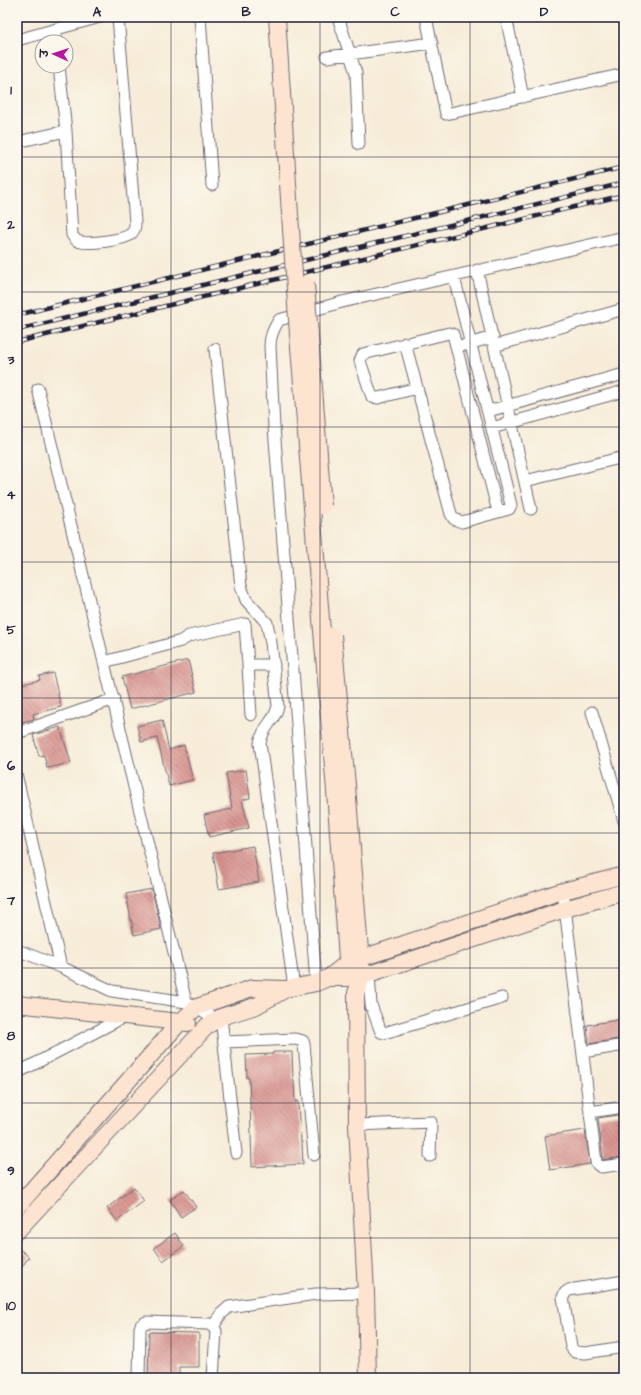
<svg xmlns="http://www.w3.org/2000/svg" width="641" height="1395" font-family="'Architects Daughter','Playpen Sans Deva',sans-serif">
<defs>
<pattern id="building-back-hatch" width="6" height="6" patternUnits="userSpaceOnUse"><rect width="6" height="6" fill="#d7908c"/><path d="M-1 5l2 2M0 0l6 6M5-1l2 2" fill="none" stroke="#ae7574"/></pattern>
</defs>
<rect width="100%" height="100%" fill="#fbf7ec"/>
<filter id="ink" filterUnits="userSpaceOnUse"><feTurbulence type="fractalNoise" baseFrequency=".025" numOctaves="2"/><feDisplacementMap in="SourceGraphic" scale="8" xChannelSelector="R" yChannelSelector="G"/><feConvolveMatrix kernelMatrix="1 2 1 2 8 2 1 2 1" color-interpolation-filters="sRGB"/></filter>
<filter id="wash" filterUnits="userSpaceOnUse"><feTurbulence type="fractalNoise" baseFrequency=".012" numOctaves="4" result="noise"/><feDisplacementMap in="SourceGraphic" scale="16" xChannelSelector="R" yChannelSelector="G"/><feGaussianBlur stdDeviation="0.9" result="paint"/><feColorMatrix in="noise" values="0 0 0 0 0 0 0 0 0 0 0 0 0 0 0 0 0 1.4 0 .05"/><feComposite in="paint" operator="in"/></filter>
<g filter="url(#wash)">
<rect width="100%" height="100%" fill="#f7ecd8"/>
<g id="blocks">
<path fill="url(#building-back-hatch)" d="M188 660 196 692 130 709 122 677Z
M53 673 61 707 33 714 34 719 17 723V685L40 680 39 676Z
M162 720 169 750 184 745 193 780 169 786 157 738 141 742 137 726Z
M60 727 71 763 47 768 44 755 39 756 33 735Z
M246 770 250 798 242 800 249 828 209 837 204 815 232 809 226 773Z
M253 846 259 882 219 889 213 853Z
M152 889 161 929 134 935 126 894Z
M624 1019V1038L589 1044 587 1025Z
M273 1052H292L293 1080H294L295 1102 298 1101 299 1121H300L301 1142H302L303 1164 252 1167 250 1102 249 1078H247L246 1055 273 1054Z
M624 1114V1157L603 1160 598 1118Z
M585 1130 590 1164 550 1170 545 1136Z
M134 1187 144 1201 117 1221 107 1208Z
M184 1190 196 1207 181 1217 170 1200Z
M175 1233 184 1246 163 1261 154 1248Z
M17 1247 29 1257 17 1273Z
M149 1332 199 1333V1367H179V1378H148Z"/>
</g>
</g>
<g filter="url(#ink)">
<use href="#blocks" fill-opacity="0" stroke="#6d6972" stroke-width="1"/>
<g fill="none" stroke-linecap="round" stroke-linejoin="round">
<g stroke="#6d6972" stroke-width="13">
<path id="street" d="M200 17 212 185
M338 17 356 73 359 144
M426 17 446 114 624 74
M506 17 523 97
M55 30 57 42
M17 40 100 17
M327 57 432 43
M59 66 66 131 72 235C74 238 77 242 81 242 91 244 124 240 131 234 135 230 135 227 135 222L118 17
M17 142 66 131
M477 270 531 509
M405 343 451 514 454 519 462 522 509 509 511 505 454 277
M465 345 493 337
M494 346 624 309
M215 349 241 586 246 600 267 623 271 643 278 706C275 722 263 725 260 743L294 988
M417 388 378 398 372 397 360 361 363 354 449 333 453 334 498 512
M38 389 186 1002 197 1007 216 1019
M488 411 624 374
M492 428 624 391
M525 481 624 457
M104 662 181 641 189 636 245 624 248 665H274
M248 665 251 715
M592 712 624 821
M17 733 114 699
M17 778 61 967
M563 891 596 1162 598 1165 601 1167 624 1164
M17 950 61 967 112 991 186 1002
M369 974 371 1005 381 1032 384 1033 502 998
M316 983 293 670 274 427 270 346C270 336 273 329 279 320L342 302 624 237
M221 1017 236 1153
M224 1042 295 1039 303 1041 304 1044 314 1155
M583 1052 624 1045
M17 1073 126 1016
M590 1112 624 1107
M357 1125 431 1122 430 1156
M624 1281 569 1290 565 1293 563 1297 571 1347 575 1352 585 1353 624 1347
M213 1327 216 1331 213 1378
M139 1378 140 1328 141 1325 146 1322 209 1324 213 1327 221 1314 229 1307 316 1294 366 1293"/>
</g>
<g stroke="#6d6972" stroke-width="18">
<path id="secondary" d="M347 785 362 976 356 993 357 1125 366 1293 368 1378
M335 791 348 973
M328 978H348L369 974 565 909 624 892
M17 1004 188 1023
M17 1207 180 1022 197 1007 252 988 286 989 316 983 328 978 347 963 556 893 624 875
M17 1231 207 1026 221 1017 256 1006 286 989"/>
</g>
<use href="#street" stroke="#fff" stroke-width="11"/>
<use href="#secondary" stroke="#fde4d1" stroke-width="16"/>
<g stroke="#22223b" stroke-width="4.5">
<path id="rail" d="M17 315 624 167
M17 330 624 183
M17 342 624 195"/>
</g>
<use href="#rail" stroke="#fbf7ec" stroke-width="3" stroke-dasharray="9" stroke-linecap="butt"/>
<g stroke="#6d6972" stroke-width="18" stroke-linecap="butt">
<path id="secondary-bridge" d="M277 17 298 335 335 791
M306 284 323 506
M333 635 347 785"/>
</g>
<use href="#secondary-bridge" stroke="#fde4d1" stroke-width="16"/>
</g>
</g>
<path fill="none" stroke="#22223b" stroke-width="1" stroke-opacity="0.55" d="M171 17V1378M320 17V1378M470 17V1378M17 157H624M17 292H624M17 427H624M17 562H624M17 698H624M17 833H624M17 968H624M17 1103H624M17 1238H624"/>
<rect width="641" height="1395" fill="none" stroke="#fbf7ec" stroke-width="44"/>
<g transform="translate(54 54) rotate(273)"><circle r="19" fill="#fbf7ec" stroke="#a4a2a5"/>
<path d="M0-3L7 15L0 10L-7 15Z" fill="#b5179e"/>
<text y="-6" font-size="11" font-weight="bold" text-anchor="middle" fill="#22223b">उ</text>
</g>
<rect x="22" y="22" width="597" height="1351" fill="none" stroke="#22223b" stroke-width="1.5"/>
<g font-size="13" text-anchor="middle" font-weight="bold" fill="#22223b">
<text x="97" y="16">A</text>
<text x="246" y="16">B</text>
<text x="395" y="16">C</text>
<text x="544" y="16">D</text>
<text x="11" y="94">1</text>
<text x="11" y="229">2</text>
<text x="11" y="364">3</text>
<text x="11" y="499">4</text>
<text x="11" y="634">5</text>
<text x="11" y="770">6</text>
<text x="11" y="905">7</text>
<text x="11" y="1040">8</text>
<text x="11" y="1175">9</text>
<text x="11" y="1310">10</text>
</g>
</svg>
